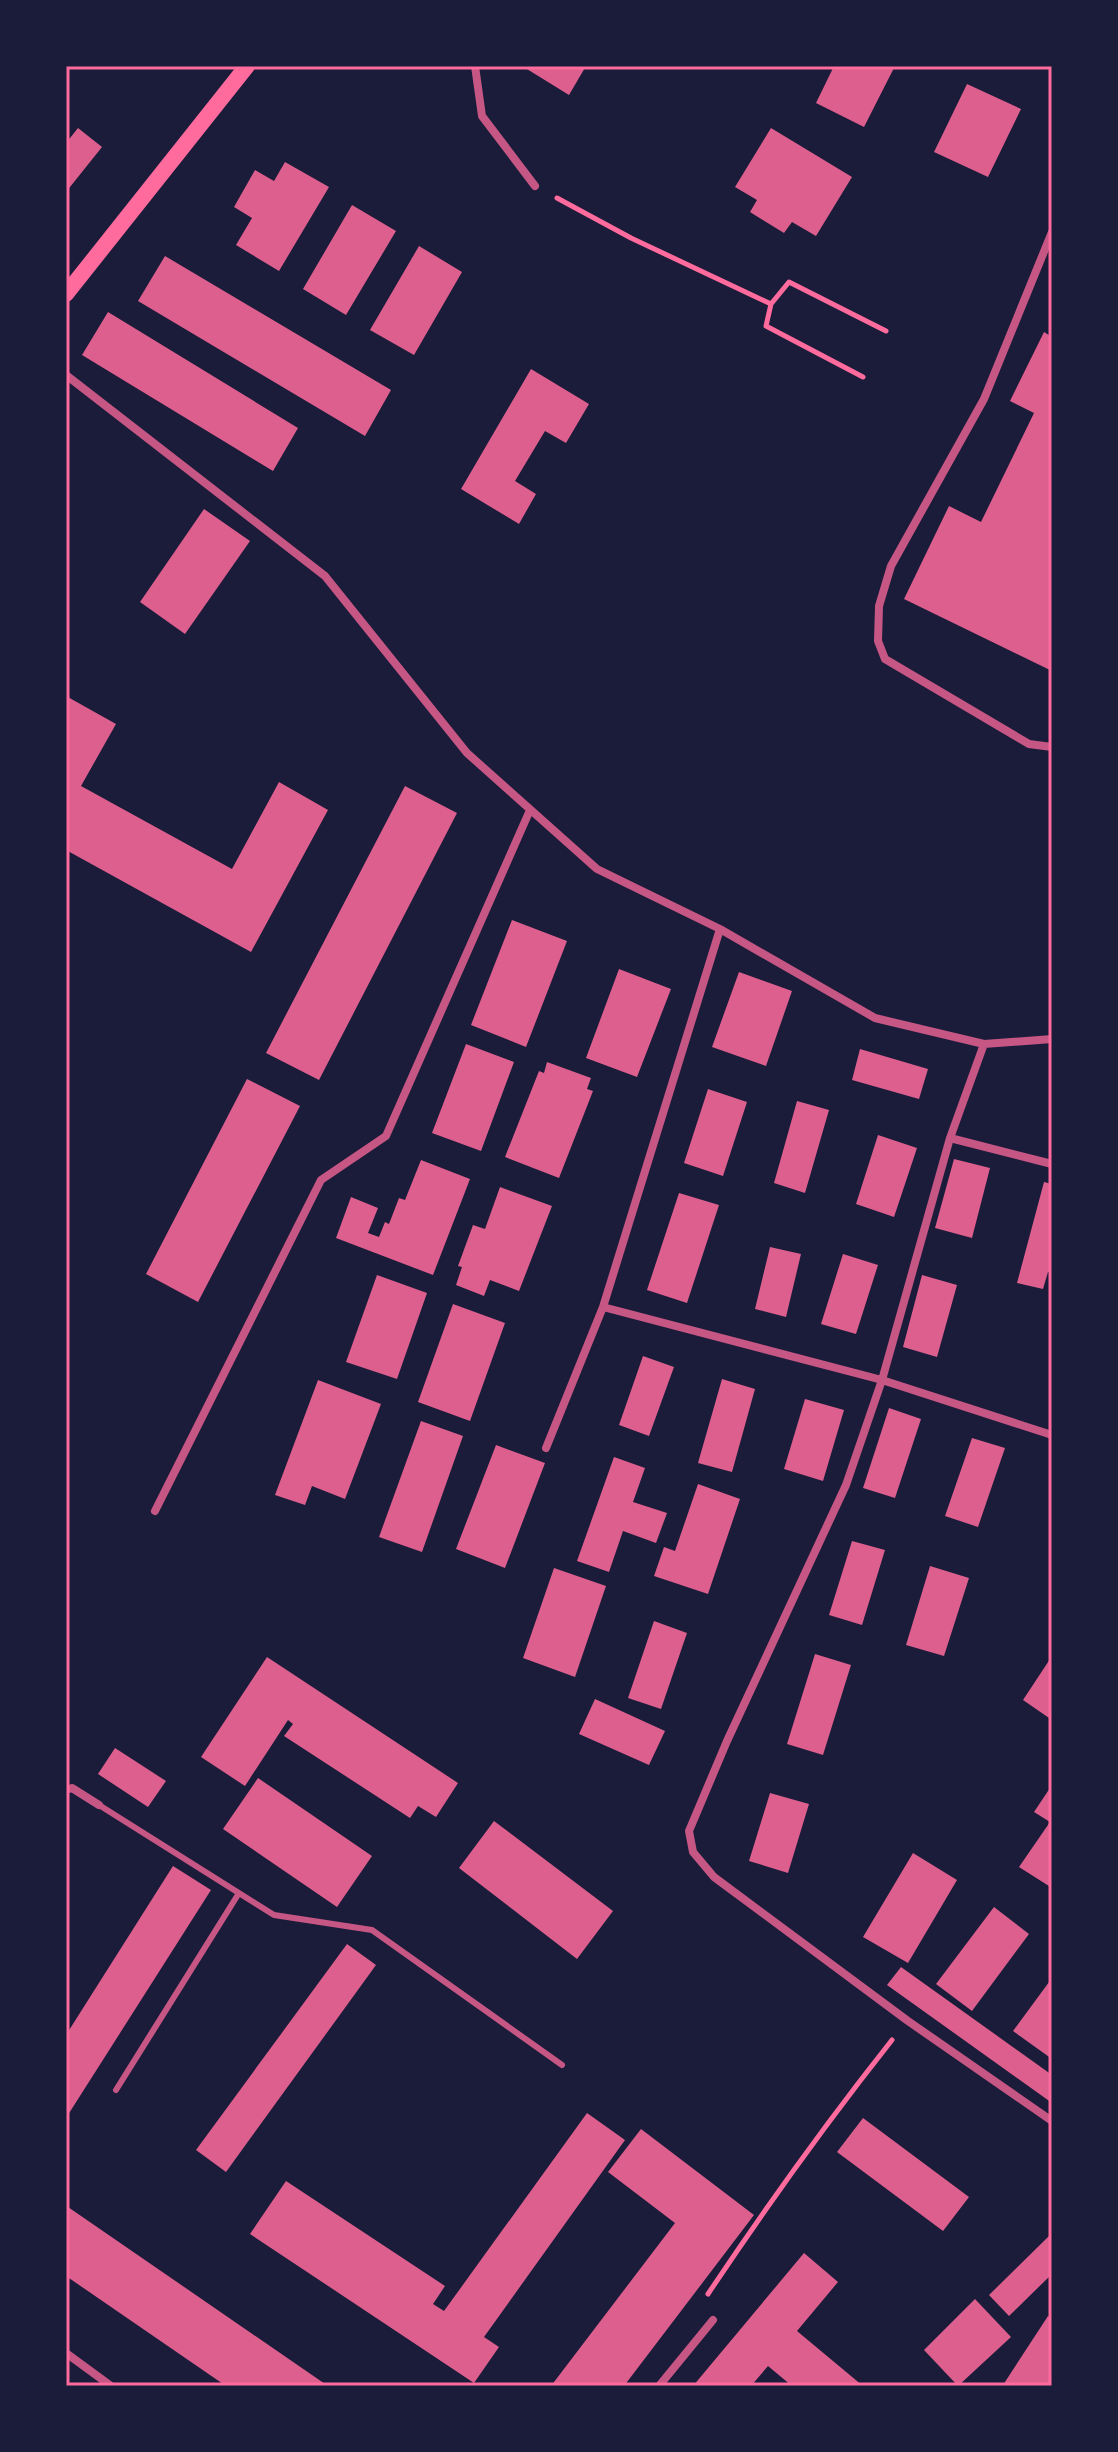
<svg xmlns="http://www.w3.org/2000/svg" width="1118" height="2452" font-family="'Fira Sans',sans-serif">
<rect width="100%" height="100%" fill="#1b1b3a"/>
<path fill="#dd5f8e" d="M522 66H586L569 95Z
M834 66H895L864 127 816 103Z
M967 84 1021 109 988 177 934 152Z
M78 128 102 147 66 192V143Z
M771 128 852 177 816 236 792 222 784 233 750 212 757 200 735 187Z
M285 162 329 187 279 271 236 245 252 218 234 207 255 170 274 181Z
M352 205 396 231 346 315 303 289Z
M419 246 462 272 414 355 370 330Z
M165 256 391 390 365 436 138 301Z
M108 312 298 428 273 471 82 355Z
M1044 332 1052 337V671L904 599 949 506 981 522 1034 413 1010 401Z
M531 369 589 404 566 443 545 431 515 481 536 494 519 524 461 489Z
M204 509 250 541 185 634 140 602Z
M66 696 116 724 81 786 232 869 279 782 328 810 251 952 66 850Z
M405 786 457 813 319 1080 266 1053Z
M512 920 567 941 526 1047 471 1025Z
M619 969 671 989 637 1077 586 1058Z
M739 972 792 991 766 1066 712 1047Z
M466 1044 514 1062 481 1151 432 1133Z
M860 1049 928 1069 919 1099 852 1080Z
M547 1062 591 1078 587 1089 593 1091 559 1178 505 1157 539 1071 544 1073Z
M247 1079 300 1106 198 1302 146 1274Z
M708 1089 747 1102 723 1176 684 1163Z
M797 1101 829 1110 805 1193 774 1183Z
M878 1135 917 1148 894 1217 856 1204Z
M954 1159 990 1168 972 1238 935 1228Z
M421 1160 470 1179 433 1275 336 1238 351 1197 378 1208 368 1233 379 1237 385 1222 389 1224 399 1198 405 1200Z
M1044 1182 1052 1184V1273L1048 1272 1043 1289 1017 1283Z
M500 1187 552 1206 519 1291 490 1280 484 1296 456 1285 462 1267 458 1266 473 1225 485 1229Z
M679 1193 719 1205 687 1303 647 1290Z
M770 1247 801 1254 786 1317 755 1309Z
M843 1254 878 1265 856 1334 821 1324Z
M377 1275 427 1293 397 1379 346 1362Z
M922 1275 957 1285 937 1357 903 1347Z
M453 1304 505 1323 470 1421 418 1402Z
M643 1356 674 1367 649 1436 619 1425Z
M722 1379 755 1389 732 1472 698 1463Z
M318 1380 381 1404 345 1499 312 1486 305 1505 275 1495Z
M805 1399 844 1410 823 1481 784 1469Z
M889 1408 921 1419 895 1498 863 1488Z
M421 1421 463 1436 422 1552 379 1537Z
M972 1438 1005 1448 978 1527 945 1516Z
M496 1445 545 1463 505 1568 456 1549Z
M614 1457 645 1468 633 1502 667 1513 656 1543 623 1531 609 1572 577 1561Z
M698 1484 740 1499 708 1594 654 1576 664 1547 675 1551Z
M852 1541 885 1550 862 1625 829 1615Z
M930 1566 969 1578 944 1656 906 1645Z
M554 1568 606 1586 575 1677 523 1658Z
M654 1621 687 1633 661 1709 628 1698Z
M815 1654 851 1665 823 1755 787 1744Z
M1052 1656V1720L1023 1700Z
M267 1657 458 1783 436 1817 418 1806 410 1818 284 1736 293 1724 288 1720 245 1786 201 1757Z
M595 1699 665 1731 649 1765 579 1734Z
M115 1748 166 1781 148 1807 98 1774Z
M258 1778 372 1856 337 1907 223 1829Z
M1052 1785V1888L1019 1867 1050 1822 1034 1812Z
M770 1793 809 1804 788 1873 749 1861Z
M494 1821 613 1911 577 1959 459 1868Z
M913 1853 957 1880 908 1963 863 1937Z
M173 1866 211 1890 66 2118V2035Z
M994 1907 1029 1934 972 2011 936 1984Z
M347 1944 376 1965 226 2172 196 2150Z
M901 1967 1052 2075V2103L887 1985Z
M1052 1978V2059L1013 2031Z
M587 2113 625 2140 484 2337 499 2347 474 2383 250 2234 286 2181 445 2286 433 2304 444 2311Z
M863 2118 969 2197 943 2231 837 2152Z
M641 2129 754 2215 624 2386H551L675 2223 608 2172Z
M68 2207 328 2386H226L66 2276Z
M1049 2236 1052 2239V2274L1009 2316 989 2295Z
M804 2253 838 2282 797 2331 863 2386H792L768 2366 751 2386H693Z
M975 2299 1011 2337 958 2386 924 2350Z
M1048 2316 1052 2319V2386H1004L1003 2385Z"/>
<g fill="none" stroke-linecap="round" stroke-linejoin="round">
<path stroke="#ff6b9d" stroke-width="5" d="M557 198 631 238 771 304
M863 377 766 326 771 304 789 282 886 331
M708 2294C766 2207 827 2122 892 2040"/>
<path stroke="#c65784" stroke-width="6" d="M99 1805 274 1915 372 1930 562 2065
M116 2090 239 1893"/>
<path stroke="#c65784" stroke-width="8" d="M475 66 482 116 535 186
M1052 232 984 399 891 566 879 606 878 641 885 659 1029 744 1052 747
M66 375 325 576 467 753 597 869 720 929 875 1018 984 1044 1052 1039
M984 1044 950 1138 882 1380 846 1485 727 1741 689 1831 693 1852 714 1877 908 2021 1052 2121
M950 1138 1052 1164
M603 1307 882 1380 1052 1435
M546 1448 603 1307 720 929
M155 1511 321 1180 386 1136 530 810
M66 1790 72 1788 99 1805
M66 2353 111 2386
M659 2386 713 2320"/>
<path stroke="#ff6b9d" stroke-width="16" d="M66 294 247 66"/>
</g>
<rect width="1118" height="2452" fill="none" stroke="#1b1b3a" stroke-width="136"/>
<rect x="68" y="68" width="982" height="2316" fill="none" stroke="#ff6b9d" stroke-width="3"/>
</svg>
